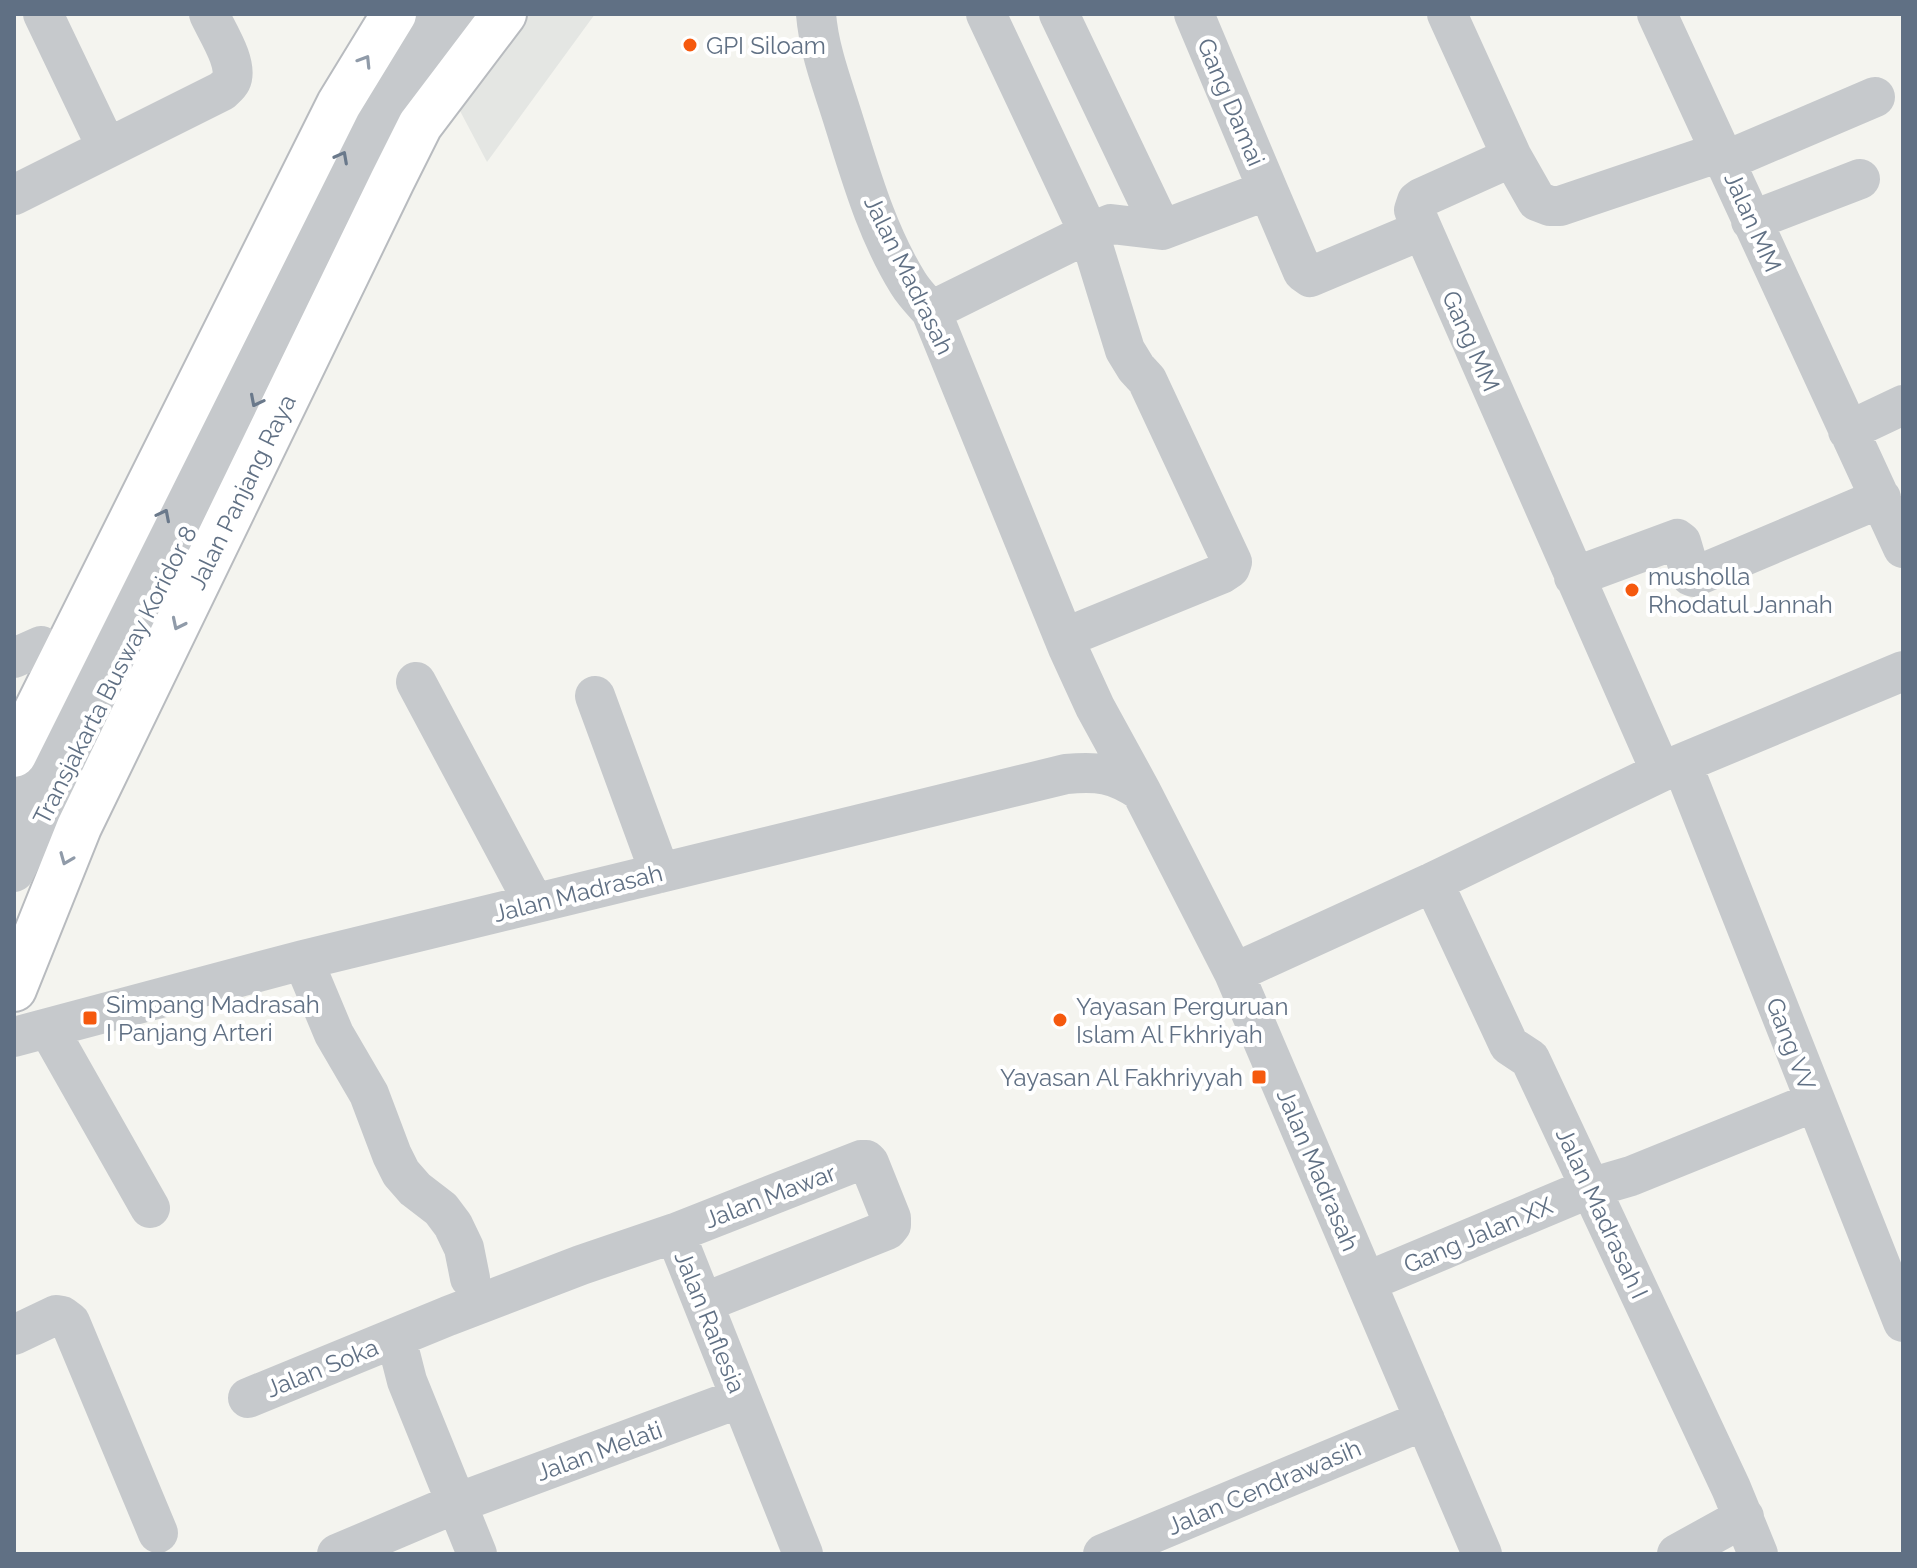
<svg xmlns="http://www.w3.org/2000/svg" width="1917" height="1568" font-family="Raleway,sans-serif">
<rect width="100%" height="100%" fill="#f4f4ef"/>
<path fill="#e4e6e3" d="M414 14H595L487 162 413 22Z"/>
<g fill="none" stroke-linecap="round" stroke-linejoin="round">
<g stroke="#b8bbbf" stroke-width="48">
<path id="major" d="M14 755 339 104 394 14
M14 989 79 827 392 181 420 125 504 14"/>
</g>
<path stroke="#c6c9cc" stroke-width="40" d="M43 14 107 148
M816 14C819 51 833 86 844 122 861 176 877 233 908 283 914 293 923 302 931 311L1068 648 1095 707 1141 791
M986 14 1089 233 1125 350 1136 368 1147 380 1232 562 1230 568 1221 574 1064 638
M1059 14 1162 230
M1194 14 1268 190
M1447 14 1512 157 1537 201 1550 206H1560L1720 152
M1657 14 1903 548
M1512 157 1421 198 1417 201 1414 210 1661 772
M1725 161 1875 97
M14 195 222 91C225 88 229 85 231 81 239 64 216 30 209 14
M1751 221 1860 179
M931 311 1089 233 1111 224 1162 230 1268 190 1303 272 1310 277 1422 230
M1848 431 1903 405
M1574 577 1677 539 1681 542 1691 576 1694 577 1881 498
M14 658 41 646
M416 682 534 903
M595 696 660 873
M1682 764 1903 1322
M14 809C66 699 126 593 179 484 257 324 329 160 431 14
M14 872 410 102 452 35 467 14
M1433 882 1509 1045 1530 1059 1731 1488 1758 1554
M303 960 334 1034 369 1094 392 1155 401 1173 415 1189 441 1209 453 1225 464 1248 470 1278
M1234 973 1433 882 1661 772 1903 671
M48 1028 150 1208
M14 1037 303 960 1066 774C1098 771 1114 773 1141 791L1234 973 1482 1554
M675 1233 861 1160H866L869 1163 891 1218V1225L887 1230 703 1303
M1366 1282 1590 1188 1631 1176 1814 1102
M14 1335 56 1315 62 1316 70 1322 158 1533
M396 1338 407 1381 477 1554
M248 1398 448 1316 581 1265 675 1233 803 1554
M337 1554 457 1503 740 1398
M1103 1554 1425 1420
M1677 1554 1744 1517"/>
<use href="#major" stroke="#fff" stroke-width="44"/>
</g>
<defs><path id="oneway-chevron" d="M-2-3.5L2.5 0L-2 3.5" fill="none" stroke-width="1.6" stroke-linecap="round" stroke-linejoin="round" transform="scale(2)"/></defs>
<g stroke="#909ba9">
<use href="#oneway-chevron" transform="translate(365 61) rotate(-58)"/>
<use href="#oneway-chevron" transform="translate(178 624) rotate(116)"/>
<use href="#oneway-chevron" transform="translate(66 859) rotate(112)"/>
</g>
<g stroke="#6a798b">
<use href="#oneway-chevron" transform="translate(342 157) rotate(-62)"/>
<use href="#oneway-chevron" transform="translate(256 401) rotate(117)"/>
<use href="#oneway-chevron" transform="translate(164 515) rotate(-63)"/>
</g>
<g fill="#f5590e" stroke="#fff" stroke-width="3">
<circle cx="690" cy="45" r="8"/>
<circle cx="1632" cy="590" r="8"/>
<rect x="82" y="1010" width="16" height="16" rx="4"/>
<circle cx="1060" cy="1020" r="8"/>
<rect x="1251" y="1069" width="16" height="16" rx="4"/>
</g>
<g text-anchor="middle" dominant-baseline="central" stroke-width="8" stroke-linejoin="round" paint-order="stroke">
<g font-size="24" fill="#607084" stroke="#fff" text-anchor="start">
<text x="706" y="45">GPI Siloam</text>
<text x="1648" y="576">musholla<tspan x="1648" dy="28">Rhodatul Jannah</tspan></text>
<text x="106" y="1004">Simpang Madrasah<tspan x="106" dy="28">I Panjang Arteri</tspan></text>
<text x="1076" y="1006">Yayasan Perguruan<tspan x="1076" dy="28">Islam Al Fkhriyah</tspan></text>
<text x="1243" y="1077" text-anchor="end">Yayasan Al Fakhriyyah</text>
</g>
<g font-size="24" fill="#607084" stroke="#fff">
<text transform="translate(1231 102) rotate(67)">Gang Damai</text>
<text transform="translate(1753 222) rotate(66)">Jalan MM</text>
<text transform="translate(909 275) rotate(64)">Jalan Madrasah</text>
<text transform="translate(1471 341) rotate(66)">Gang MM</text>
<text transform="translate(242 492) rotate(-64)">Jalan Panjang Raya</text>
<text transform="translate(115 675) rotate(-63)">Transjakarta Busway Koridor 8</text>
<text transform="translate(578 893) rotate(-14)">Jalan Madrasah</text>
<text transform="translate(1791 1044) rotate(69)">Gang VV</text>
<text transform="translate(1318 1170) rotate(67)">Jalan Madrasah</text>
<text transform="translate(770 1196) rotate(-21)">Jalan Mawar</text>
<text transform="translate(1602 1213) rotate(65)">Jalan Madrasah I</text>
<text transform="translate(1478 1235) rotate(-23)">Gang Jalan XX</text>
<text transform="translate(710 1322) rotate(68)">Jalan Raflesia</text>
<text transform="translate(322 1368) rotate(-22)">Jalan Soka</text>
<text transform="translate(599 1451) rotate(-20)">Jalan Melati</text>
<text transform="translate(1264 1487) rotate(-23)">Jalan Cendrawasih</text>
</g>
</g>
<rect width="1917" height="1568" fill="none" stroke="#607084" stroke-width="32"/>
</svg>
